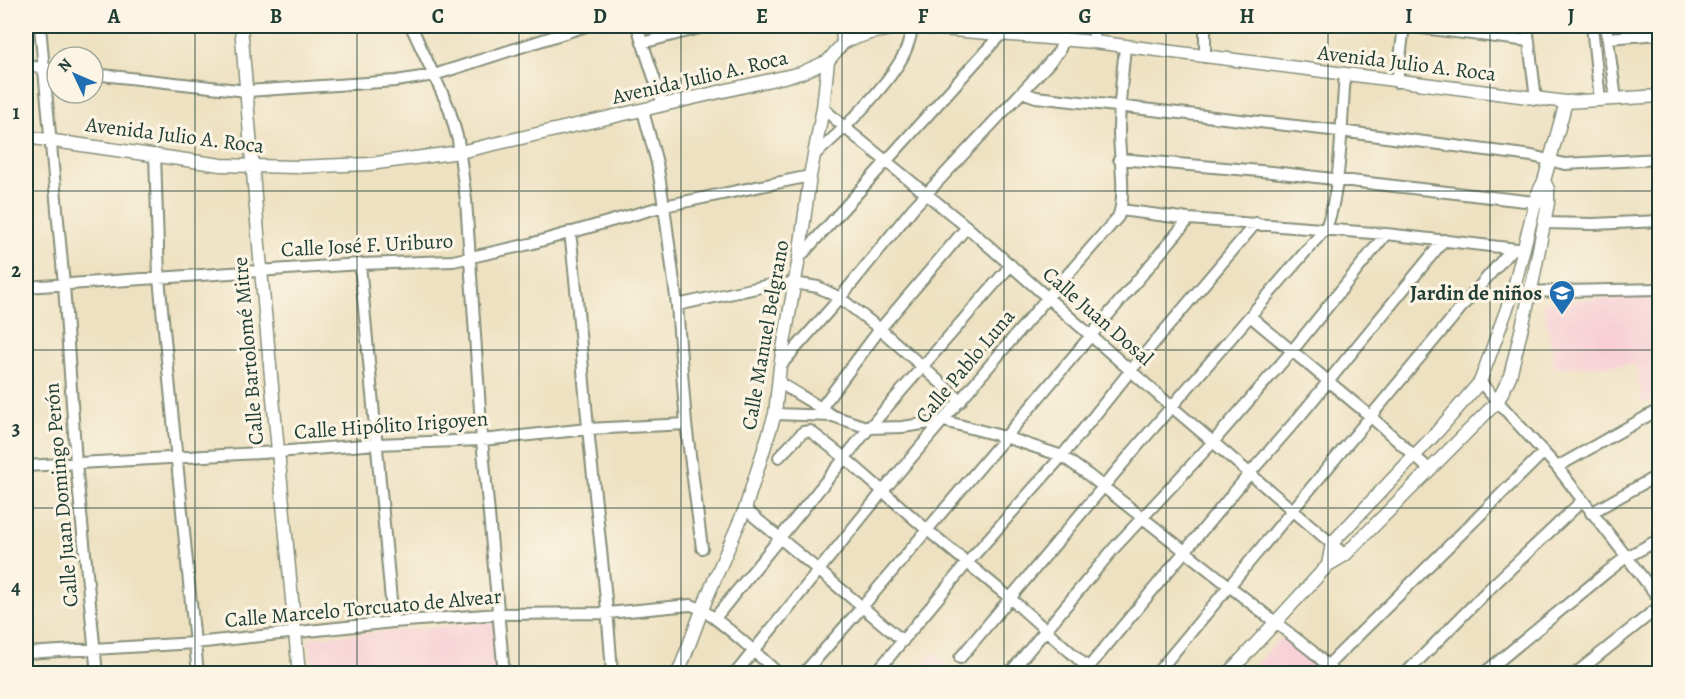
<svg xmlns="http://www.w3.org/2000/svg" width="1685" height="699" font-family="Alegreya,serif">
<rect width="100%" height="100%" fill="#fcf5e5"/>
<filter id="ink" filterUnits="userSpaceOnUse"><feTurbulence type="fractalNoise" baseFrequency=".0167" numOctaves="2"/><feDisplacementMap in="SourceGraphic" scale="12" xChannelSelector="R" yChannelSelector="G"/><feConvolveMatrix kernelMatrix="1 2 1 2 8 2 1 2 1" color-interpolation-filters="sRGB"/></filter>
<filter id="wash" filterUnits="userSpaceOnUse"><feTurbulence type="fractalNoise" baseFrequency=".008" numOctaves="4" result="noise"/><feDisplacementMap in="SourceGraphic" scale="24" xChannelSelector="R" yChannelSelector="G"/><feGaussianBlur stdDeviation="1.35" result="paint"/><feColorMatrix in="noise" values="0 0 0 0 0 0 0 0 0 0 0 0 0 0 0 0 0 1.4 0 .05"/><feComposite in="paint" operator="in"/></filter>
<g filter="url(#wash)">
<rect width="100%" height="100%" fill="#ede1c1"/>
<path fill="#f7cfd5" d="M1659 296V395L1643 404 1636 365 1555 367 1543 302Z
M495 622 499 673H313L309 638Z
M1283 635 1332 674H1246Z
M931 652 957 673H913Z"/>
</g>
<g filter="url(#ink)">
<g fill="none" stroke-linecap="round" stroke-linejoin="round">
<g stroke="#868f7a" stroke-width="14">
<path id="minor" d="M40 26 64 285 76 463 97 674
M411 26 449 108 458 140 466 200 482 440 504 674
M637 26 663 105
M1094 26V42
M1205 26V57
M1406 26 1529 41
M1527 26 1536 99
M1592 26 1600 100
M1606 26 1616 99
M1608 38 1660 34
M642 43 707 26
M26 66 57 70
M93 74 247 91 396 81 434 75 586 26
M1397 82 1404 26
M1022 92 1036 97 1340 131 1532 156 1565 164 1660 159
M823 108 844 127 967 227 1172 407 1345 555
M643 111 657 163 664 206 677 305 686 424 702 548
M155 154 159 278 198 674
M815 154C842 132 885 88 902 58 908 48 910 38 913 27
M1119 159 1272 172 1543 203
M1121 210 1189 219 1386 234 1517 249
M1543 223 1593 224 1660 221
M570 232C578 298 582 363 588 428 596 510 607 591 612 674
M799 258 1001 34
M360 264 393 622
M26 287 360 264 453 261 530 244 664 206 810 176
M1513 292 1660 289
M677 305 770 285 794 283 818 287 840 298 880 329 961 401
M1250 316 1370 416 1430 470
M780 366 840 298 913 208 1049 63 1059 51 1064 39
M778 382 821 408
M1480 382 1557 467 1660 600
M775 414 833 416 869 428 902 427 944 421 1005 437 1062 456 1087 474 1313 652 1336 674
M833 416 821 408 880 329 967 227
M779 457 803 432 810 431 845 458 926 529 1011 599 1095 674
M26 466 277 452 377 444 482 440 588 429 686 424
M1557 467 1660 409
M745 509 903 641
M1591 513 1660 474
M715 618 869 428 1011 265
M26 653 195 643 393 622 499 614 608 613 690 605C706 606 764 660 779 674
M960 658 1135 449 1326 228C1342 187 1341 120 1345 75
M1328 665 1544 452
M735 674 883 491 1048 297 1118 217C1127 196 1119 156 1119 132 1119 104 1122 76 1125 47
M803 674 863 606 1189 219
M875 674 967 563 1062 456 1131 370 1256 223
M1009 674 1115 547 1213 442 1292 351 1386 234
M1083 674 1250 473 1300 416 1444 240
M1156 674 1470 297 1512 249
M1405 674 1487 591 1582 501
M1483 674 1607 572 1625 558 1660 539
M1575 674 1660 606
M1656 674 1660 671"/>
</g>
<g stroke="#868f7a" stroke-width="15">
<path id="tertiary" d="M241 26 261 270 299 674
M842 26 843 43
M26 137 221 165 295 167 369 164 460 152 801 73 828 61 843 43 849 40 870 33 906 26 1094 42 1566 102 1660 96
M1328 565 1332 543 1437 432 1480 382 1513 292 1537 195 1544 181 1566 102
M678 674 707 597 745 509 775 414 780 366 799 258 810 176 823 108 828 61
M1228 674 1328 565 1345 555 1498 401 1510 376 1531 290 1548 203V189L1544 181"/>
</g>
<use href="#minor" stroke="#fff" stroke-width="10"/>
<use href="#tertiary" stroke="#fff" stroke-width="12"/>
</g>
</g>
<path fill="none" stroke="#1f3d34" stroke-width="1.5" stroke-opacity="0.55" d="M195 26V674M357 26V674M519 26V674M681 26V674M842 26V674M1004 26V674M1166 26V674M1328 26V674M1490 26V674M26 191H1660M26 350H1660M26 508H1660"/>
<defs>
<g id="school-pin" transform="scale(1.35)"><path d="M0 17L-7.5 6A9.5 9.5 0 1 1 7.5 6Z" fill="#1f6fb2" stroke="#fcf5e5"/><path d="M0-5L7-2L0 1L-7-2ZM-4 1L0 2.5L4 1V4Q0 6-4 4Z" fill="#fff"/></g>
</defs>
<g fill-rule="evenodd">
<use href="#school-pin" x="1562" y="293"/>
</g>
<g text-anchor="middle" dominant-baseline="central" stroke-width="6" stroke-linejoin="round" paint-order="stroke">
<g font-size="21" fill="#1f3d34" stroke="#fcf5e5">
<text transform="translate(1407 63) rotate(7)">Avenida Julio A. Roca</text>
<text transform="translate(700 77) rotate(-13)">Avenida Julio A. Roca</text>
<text transform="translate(175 135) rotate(7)">Avenida Julio A. Roca</text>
<text transform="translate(367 245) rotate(-3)">Calle José F. Uriburo</text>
<text transform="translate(1098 316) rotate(41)">Calle Juan Dosal</text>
<text transform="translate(765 335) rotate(-80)">Calle Manuel Belgrano</text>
<text transform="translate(248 351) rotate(-95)">Calle Bartolomé Mitre</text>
<text transform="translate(965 366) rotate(-50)">Calle Pablo Luna</text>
<text transform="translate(391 425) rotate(-4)">Calle Hipólito Irigoyen</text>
<text transform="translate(61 495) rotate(-95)">Calle Juan Domingo Perón</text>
<text transform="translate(363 608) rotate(-5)">Calle Marcelo Torcuato de Alvear</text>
</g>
<g font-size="21" font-weight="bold" fill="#1f3d34" stroke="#fcf5e5" text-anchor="end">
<text x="1542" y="293">Jardin de niños</text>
</g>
</g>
<rect width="1685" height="699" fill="none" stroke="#fcf5e5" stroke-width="66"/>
<g transform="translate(75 75) rotate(314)"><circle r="28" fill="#fcf5e5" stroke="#a4ab9e" stroke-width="1.5"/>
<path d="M0-4.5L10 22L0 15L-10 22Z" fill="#1f6fb2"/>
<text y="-9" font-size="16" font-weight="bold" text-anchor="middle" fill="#1f3d34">N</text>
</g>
<rect x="33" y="33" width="1619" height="633" fill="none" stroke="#1f3d34" stroke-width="2"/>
<g font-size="20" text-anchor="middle" font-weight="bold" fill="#1f3d34">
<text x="114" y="23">A</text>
<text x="276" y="23">B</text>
<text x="438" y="23">C</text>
<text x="600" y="23">D</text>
<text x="762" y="23">E</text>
<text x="923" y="23">F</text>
<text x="1085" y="23">G</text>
<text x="1247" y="23">H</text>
<text x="1409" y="23">I</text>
<text x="1571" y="23">J</text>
<text x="16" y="119">1</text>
<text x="16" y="277">2</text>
<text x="16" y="435">3</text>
<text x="16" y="594">4</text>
</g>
</svg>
